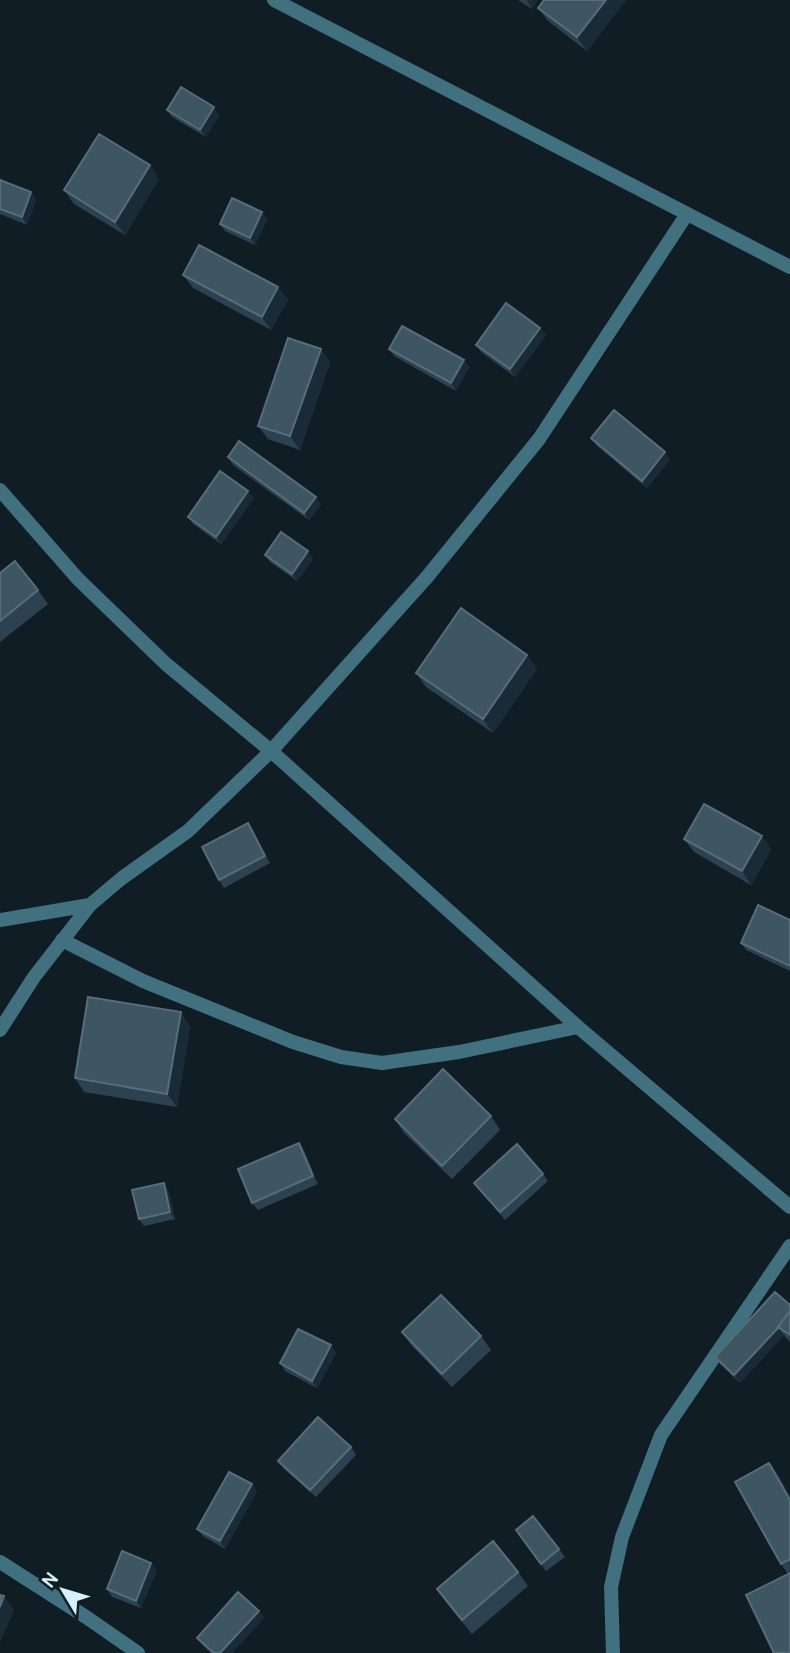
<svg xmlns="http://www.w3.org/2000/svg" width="790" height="1653" font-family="Cabin,sans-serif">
<rect width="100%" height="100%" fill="#111d24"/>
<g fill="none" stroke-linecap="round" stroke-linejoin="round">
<path stroke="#41707e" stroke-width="14" d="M274 0 790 267
M0 490 78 579 166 664 271 751 578 1027 790 1207
M0 920 90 905
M62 940 143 981 293 1042 341 1057 382 1063 459 1052 578 1027
M0 1030 34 977 90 905 122 878 188 831 271 751 427 577 539 439 687 214
M0 1562 86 1617 138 1653
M613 1653 611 1587 622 1537 661 1435 790 1246"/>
</g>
<path fill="#2c4250" d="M518 0H538L532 9Z
M626 0 587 51 548 21 538 8Z
M167 110 219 115 206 137 172 117Z
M150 165 159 179 125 235 74 204 64 190Z
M0 180 36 200 27 225 0 214Z
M262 212 267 219 255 245 225 231 220 224Z
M183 275 278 287 288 300 271 330 193 288Z
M540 328 546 335 515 377 481 352 476 345Z
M389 349 464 360 469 367 456 391 394 356Z
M330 362 300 450 268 439 258 426Z
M591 438 670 459 647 488 596 445Z
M228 457 321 504 309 520 233 465Z
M254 498 221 544 193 524 188 517Z
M265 555 313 559 297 581 270 562Z
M0 573 38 590 48 604 0 642Z
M527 655 537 669 493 733 426 687 416 673Z
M248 823 253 830 270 863 224 888 219 880Z
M762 836 771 850 751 885 694 852 684 839Z
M790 920V971L746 950 741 943Z
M190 1026 177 1107 84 1092 75 1078Z
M491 1116 500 1130 452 1179 404 1133 395 1119Z
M299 1143 304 1150 318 1184 258 1210 252 1203Z
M543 1174 548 1181 505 1220 474 1183Z
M169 1191 175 1219 144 1226 139 1219Z
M790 1305V1342L784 1335 740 1383 720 1364 715 1357Z
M402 1332 481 1336 491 1350 452 1387 412 1346Z
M336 1353 317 1388 285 1371 280 1363Z
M351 1447 356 1455 316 1497 283 1468 278 1461Z
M769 1463 779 1476 790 1497V1653L788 1574 781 1564Z
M257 1491 225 1549 203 1536 197 1529Z
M516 1530 559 1549 565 1557 546 1571Z
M157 1570 141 1608 112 1597 107 1589Z
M518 1572 528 1586 472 1634 446 1602 437 1589Z
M259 1611 264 1618 232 1653H211L202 1645 197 1638Z"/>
<path fill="#192b37" d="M528 0H538L532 9 527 1Z
M606 0H626L587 51 577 37Z
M214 107 219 115 206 137 200 130Z
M150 165 159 179 125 235 115 222Z
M31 192 36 200 27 225 22 217Z
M262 212 267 219 255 245 250 238Z
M278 287 288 300 271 330 262 317Z
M540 328 546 335 515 377 510 369Z
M321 349 330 362 300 450 290 436Z
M464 360 469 367 456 391 451 383Z
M665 452 670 459 647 488 642 481Z
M248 491 254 498 221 544 216 537Z
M316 497 321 504 309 520 304 513Z
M308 551 313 559 297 581 292 574Z
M527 655 537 669 493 733 483 719Z
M248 823 253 830 270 863 265 856Z
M762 836 771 850 751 885 742 871Z
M181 1012 190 1026 177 1107 167 1094Z
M299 1143 304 1150 318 1184 313 1176Z
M164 1183 169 1191 175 1219 170 1212Z
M779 1328 784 1335 740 1383 734 1375Z
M331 1345 336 1353 317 1388 312 1381Z
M769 1463 779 1476 790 1497V1500Z
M252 1484 257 1491 225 1549 220 1541Z
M151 1563 157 1570 141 1608 136 1601Z
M4 1596 14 1610 0 1643V1607Z
M259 1611 264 1618 232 1653H220Z"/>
<path fill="#3e5562" stroke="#566d7a" stroke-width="2" d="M544 0H606L577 37 538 8Z
M181 87 214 107 200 130 167 110Z
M99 134 150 165 115 222 64 190Z
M0 180 31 192 22 217 0 209Z
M232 198 262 212 250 238 220 224Z
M199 245 278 287 262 317 183 275Z
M506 303 540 328 510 369 476 345Z
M402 326 464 360 451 383 389 349Z
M288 338 321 349 290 436 258 426Z
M614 410 665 452 642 481 591 438Z
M239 441 316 497 304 513 228 457Z
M220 471 248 491 216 537 188 517Z
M281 532 308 551 292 574 265 555Z
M15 561 38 590 0 621V573Z
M461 608 527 655 483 719 416 673Z
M704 804 762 836 742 871 684 839Z
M248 823 265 856 219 880 202 847Z
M758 905 790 920V966L741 943Z
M88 997 181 1012 167 1094 75 1078Z
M443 1069 491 1116 442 1166 395 1119Z
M299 1143 313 1176 252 1203 238 1169Z
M517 1144 543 1174 500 1212 474 1183Z
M164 1183 170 1212 139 1219 132 1190Z
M775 1292 790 1305V1311L778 1327H779L734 1375 715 1357Z
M441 1295 481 1336 442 1374 402 1332Z
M790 1311V1335L778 1327Z
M298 1329 331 1345 312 1381 280 1363Z
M318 1417 351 1447 310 1490 278 1461Z
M769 1463 790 1500V1559L781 1564 735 1482Z
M229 1472 252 1484 220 1541 197 1529Z
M533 1516 559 1549 541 1564 516 1530Z
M493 1541 518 1572 462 1620 437 1589Z
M122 1551 151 1563 136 1601 107 1589Z
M790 1573V1653H774L746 1595Z
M238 1592 259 1611 220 1653H214L197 1638Z
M0 1595 4 1596 0 1607Z"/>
<g transform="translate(63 1590) rotate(308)" stroke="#111d24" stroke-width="5" paint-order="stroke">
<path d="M0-5L12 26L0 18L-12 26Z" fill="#d8f0fb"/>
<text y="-10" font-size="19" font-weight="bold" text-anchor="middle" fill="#d8f0fb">N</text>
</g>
</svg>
